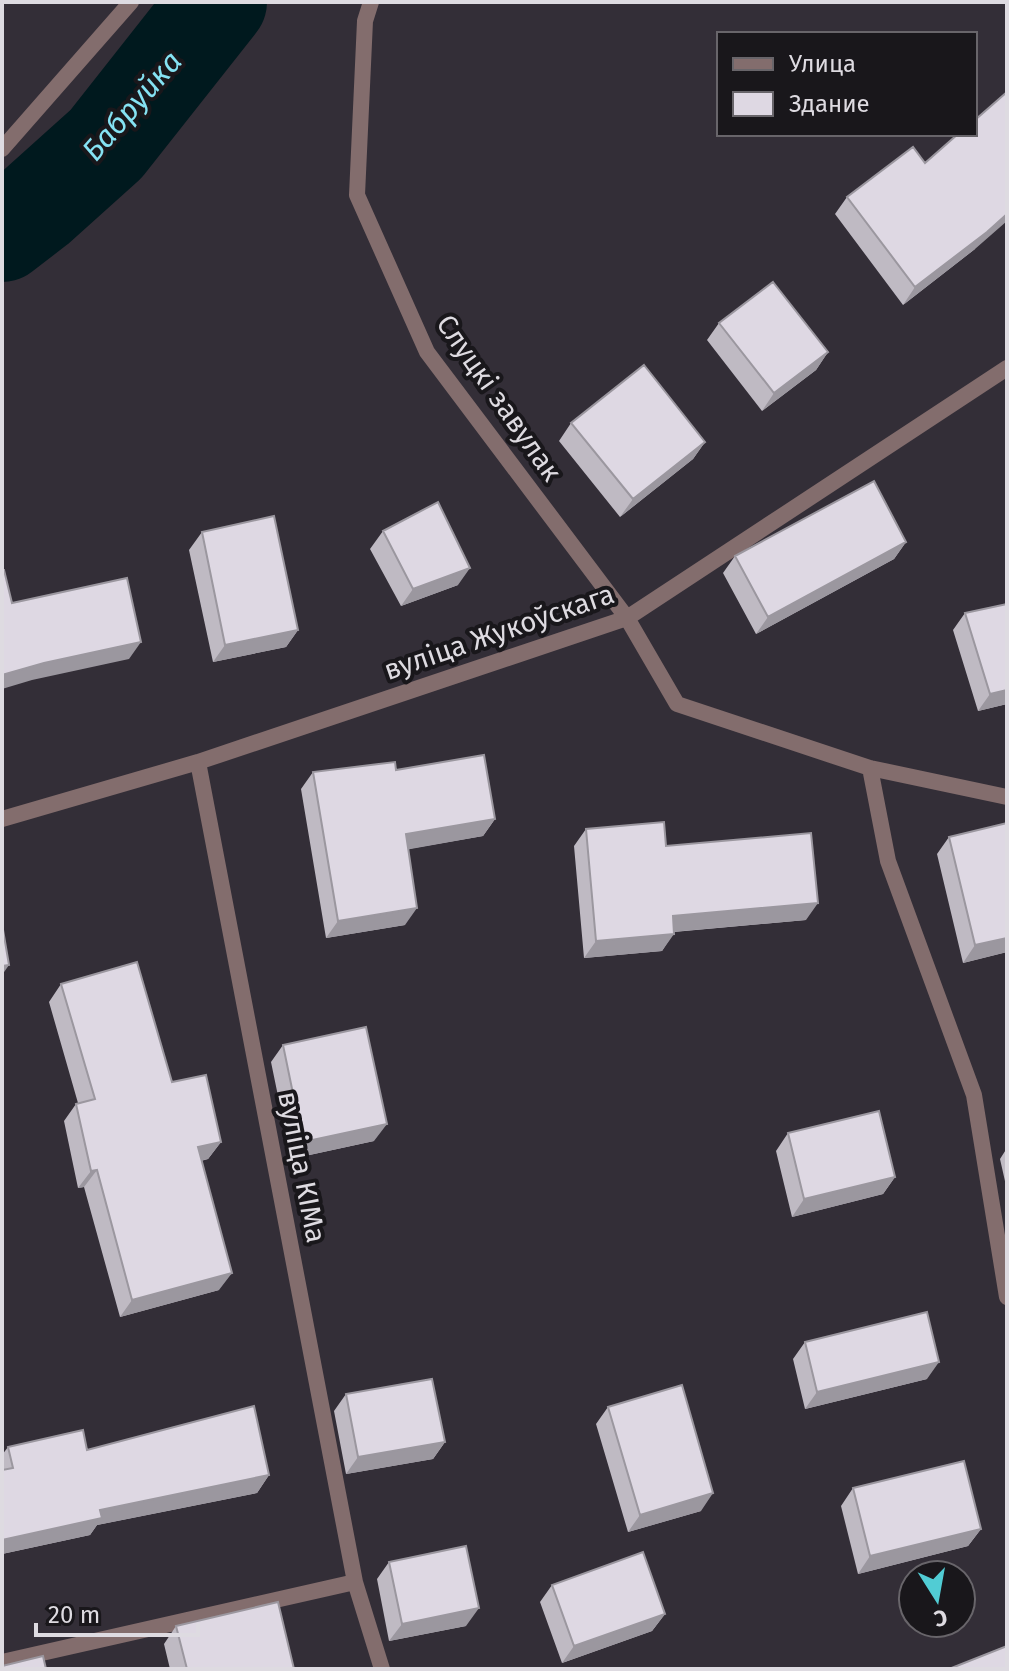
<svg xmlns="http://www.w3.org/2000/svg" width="1009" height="1671" font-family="'Fira Sans',sans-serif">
<rect width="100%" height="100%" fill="#332e37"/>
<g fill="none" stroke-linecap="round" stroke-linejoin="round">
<path stroke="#00191e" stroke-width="98" d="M2 233 37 206 106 144 218 2"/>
<path stroke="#836d6d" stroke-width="16" d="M2 149 131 2"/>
<path stroke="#836d6d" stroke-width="16" d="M371 2 365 21 357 195 427 352 627 618 677 704 870 768 1007 797
M198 762 355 1582 382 1669
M870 768 888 861 974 1095 1007 1297
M2 819 198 762 627 618 1007 368
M2 1662 355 1582"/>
</g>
<path fill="#bfbac3" d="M925 163 975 249 903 305 835 214 847 197Z
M719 323 828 352 816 370 762 411 707 340Z
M571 423 705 442 693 459 620 517 559 441Z
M383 531 458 585 401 606 370 549Z
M202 532 298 630 286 647 213 662 189 550Z
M906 542 894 559 756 634 723 573 735 556Z
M1007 604V704L978 711 953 630 965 613Z
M396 770 495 819 483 836 408 849 405 925 326 938 301 789 313 772Z
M1007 823V952L963 963 937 854 949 837Z
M586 829 806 920 674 932 662 951 584 958 574 846Z
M61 984 172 1082 221 1142 208 1159 201 1161 219 1290 120 1317 84 1187 78 1188 64 1121 76 1104 78 1103 49 1002Z
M283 1045 374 1141 291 1159 271 1062Z
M788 1133 895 1177 883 1194 792 1217 776 1151Z
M1007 1148V1190L1000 1159Z
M805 1342 927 1379 805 1409 793 1359Z
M346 1394 445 1442 433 1459 346 1474 334 1411Z
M608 1407 701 1511 628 1532 596 1424Z
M8 1447 87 1450 269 1475 257 1493 97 1525 90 1535 2 1554V1455Z
M853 1488 981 1529 968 1546 858 1574 841 1506Z
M389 1562 466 1626 389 1641 377 1579Z
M552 1585 665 1614 652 1631 562 1663 540 1602Z
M176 1626 294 1669H170L164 1644Z"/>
<path fill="#9b979f" d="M1007 214V221L975 249 903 305 915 287Z
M828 352 816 370 762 411 774 393Z
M705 442 693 459 620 517 633 499Z
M906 542 894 559 756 634 768 617Z
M470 568 458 585 401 606 413 589Z
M298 630 286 647 213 662 225 645Z
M141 642 129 659 32 680 2 689V675L44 663Z
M1007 690V704L978 711 990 694Z
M495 819 483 836 394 852 406 834Z
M818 903 806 920 660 933 673 916Z
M417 908 405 925 326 938 338 921Z
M674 934 662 951 584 958 596 941Z
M1007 938V952L963 963 975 945Z
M9 965 2 975V966Z
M387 1124 374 1141 291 1159 303 1142Z
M221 1142 208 1159 185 1164 198 1147Z
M97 1170 84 1187 78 1188 91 1171Z
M895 1177 883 1194 792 1217 804 1199Z
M232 1273 219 1290 120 1317 132 1300Z
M939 1362 927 1379 805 1409 817 1392Z
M445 1442 433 1459 346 1474 358 1457Z
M269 1475 257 1493 97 1525 90 1535 2 1554V1540L100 1510Z
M713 1493 701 1511 628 1532 640 1515Z
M981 1529 968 1546 858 1574 870 1556Z
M479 1608 466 1626 389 1641 402 1624Z
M665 1614 652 1631 562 1663 574 1646Z"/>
<path fill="#ded8e3" stroke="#9b979f" stroke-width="2" d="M1007 92V214L987 232 915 287 847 197 913 147 925 163 958 134H975V120Z
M773 282 828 352 774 393 719 323Z
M644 365 705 442 633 499 571 423Z
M874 481 906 542 768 617 735 556Z
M438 502 470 568 413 589 383 531Z
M274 516 298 630 225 645 202 532Z
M2 570H4L12 603 127 578 141 642 44 663 2 675Z
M1007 604V690L990 694 965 613Z
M484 755 495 819 406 834 417 908 338 921 313 772 395 762 396 770Z
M664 822 666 846 811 833 818 903 673 916 674 934 596 941 586 829Z
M1007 823V938L975 945 949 837Z
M2 924 9 965 2 966Z
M137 962 172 1082 206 1075 221 1142 198 1147 232 1273 132 1300 97 1170 91 1171 76 1104 95 1099 61 984Z
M366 1027 387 1124 303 1142 283 1045Z
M879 1111 895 1177 804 1199 788 1133Z
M927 1312 939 1362 817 1392 805 1342Z
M432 1379 445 1442 358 1457 346 1394Z
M682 1385 713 1493 640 1515 608 1407Z
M254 1406 269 1475 100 1510 102 1518 2 1540V1470L13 1468 8 1447 83 1430 87 1450Z
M964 1461 981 1529 870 1556 853 1488Z
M466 1546 479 1608 402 1624 389 1562Z
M643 1552 665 1614 574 1646 552 1585Z
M278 1602 294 1669H187L176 1626Z
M1007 1646V1669H949Z
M43 1656 46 1669H2V1666Z"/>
<g text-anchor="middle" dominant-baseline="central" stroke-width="8" stroke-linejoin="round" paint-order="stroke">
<g font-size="28" fill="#dedbe1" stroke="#19171b">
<text transform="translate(499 398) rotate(55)">Слуцкі завулак</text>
<text transform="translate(499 632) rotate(-19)">вуліца Жукоўскага</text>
<text transform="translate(302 1167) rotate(79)">вуліца КІМа</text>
</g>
<g font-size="30" font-style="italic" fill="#85e2f3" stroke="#19171b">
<text transform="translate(132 106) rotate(-49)">Бабруйка</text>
</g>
</g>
<rect width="1009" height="1671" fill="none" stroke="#dedbe1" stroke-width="8"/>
<rect x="717" y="32" width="260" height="104" fill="#19171b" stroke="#68656a" stroke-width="2"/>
<rect x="733" y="58" width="40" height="12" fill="#836d6d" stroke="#68656a" stroke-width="2"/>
<text x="789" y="72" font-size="24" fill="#dedbe1">Улица</text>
<rect x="733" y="92" width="40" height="24" fill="#ded8e3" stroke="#68656a" stroke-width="2"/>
<text x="789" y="112" font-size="24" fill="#dedbe1">Здание</text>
<g transform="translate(937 1599) rotate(169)"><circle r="38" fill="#19171b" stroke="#68656a" stroke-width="2"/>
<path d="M0-6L14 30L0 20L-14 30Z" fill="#51ccd4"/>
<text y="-12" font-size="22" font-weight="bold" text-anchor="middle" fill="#dedbe1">С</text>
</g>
<path d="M36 1623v12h162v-12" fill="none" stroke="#dedbe1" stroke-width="4"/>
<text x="48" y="1623" font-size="24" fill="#dedbe1" stroke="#19171b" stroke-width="6" paint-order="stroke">20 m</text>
</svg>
